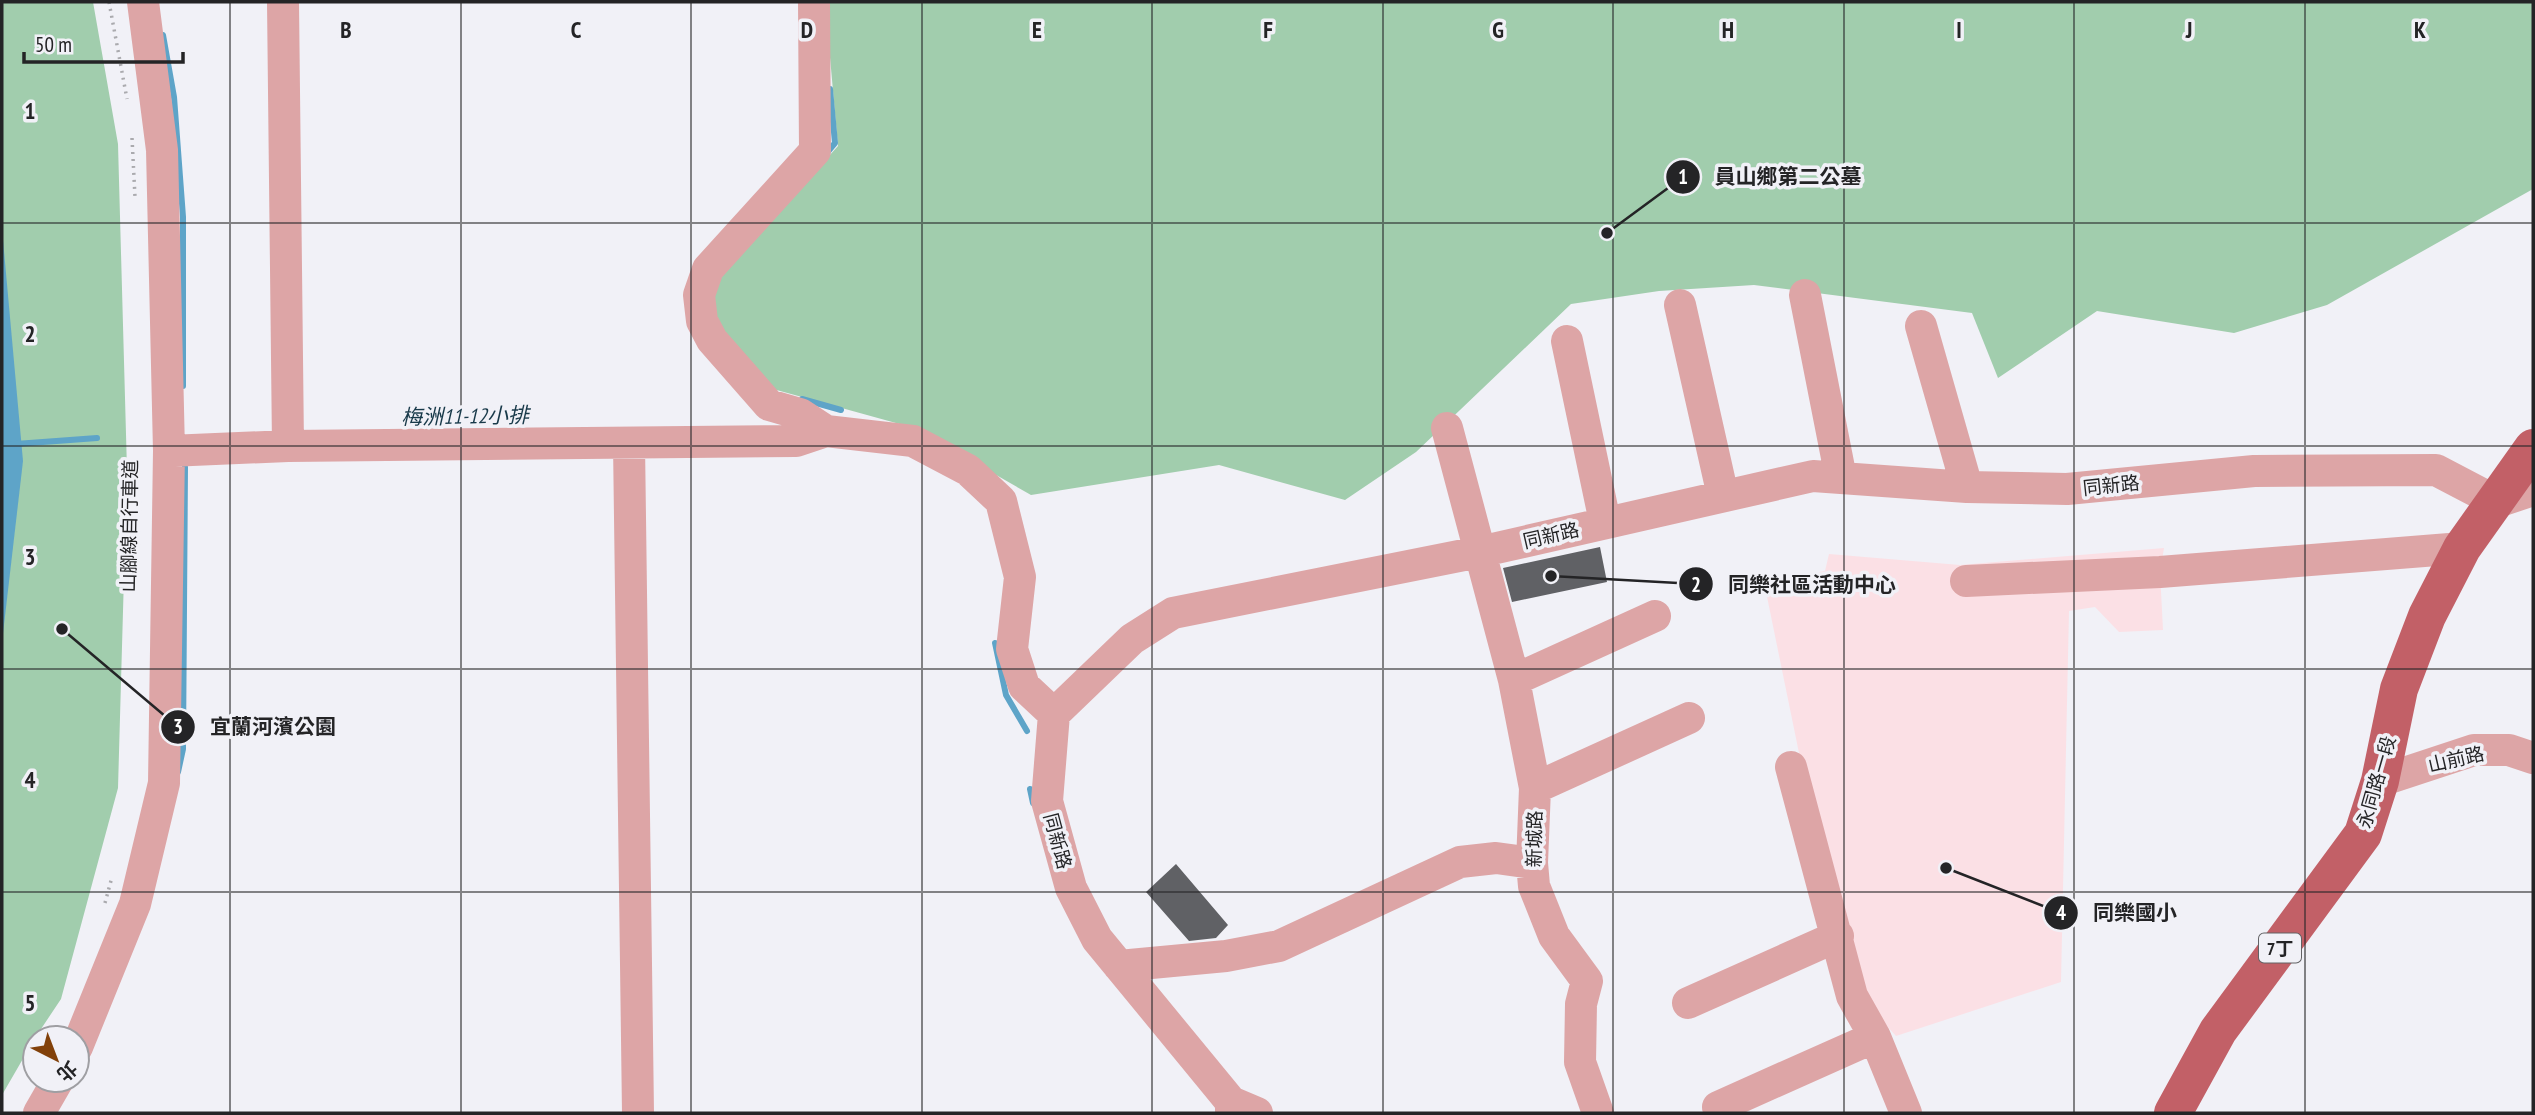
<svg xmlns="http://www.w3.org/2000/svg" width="2535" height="1115" font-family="'PT Sans Narrow','Noto Sans TC',sans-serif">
<rect width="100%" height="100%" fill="#f1f1f7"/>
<path fill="#fbe0e5" d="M2164 548 2160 572 2163 630 2119 632 2095 607 2069 611 2061 982 1896 1036 1862 999 1799 753 1764 582 1825 571 1829 554 1960 565Z"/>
<path fill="#a1cdad" d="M2 2H93L118 144 127 470 118 788 61 999 35 1038 2 1095Z
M825 2H2533V189L2327 305 2234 333 2097 311 1998 378 1972 313 1754 285 1659 291 1571 304 1416 452 1345 500 1219 465 1031 495 914 428 773 389 717 327 712 301 719 278 838 146Z"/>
<path fill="#5ea4c8" d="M2 229 23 461 2 642Z"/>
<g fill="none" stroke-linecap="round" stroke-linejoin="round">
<path stroke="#5ea4c8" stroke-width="6" d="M163 35 174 97 183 217V386
M825 155 835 143 830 89
M802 399 841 410
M2 445 97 438
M995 643 1006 695 1027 731
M178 772 183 749 185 467
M1030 789 1033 803
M77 1074 86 1054"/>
</g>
<path fill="#606165" d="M1600 547 1607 582 1512 602 1503 568Z
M1176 864 1228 925 1216 938 1189 941 1146 892Z"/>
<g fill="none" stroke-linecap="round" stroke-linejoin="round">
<path stroke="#aaaaae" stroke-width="3.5" stroke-dasharray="2 5" stroke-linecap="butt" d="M109 2 127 99
M132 138 135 197
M105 903 112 877"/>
<path stroke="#dda5a6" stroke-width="32" d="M283 2 288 446
M814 2 815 151 708 269 699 295 702 321 712 340 769 405 800 414 826 431 913 441 968 470 1001 501 1020 577 1012 649 1024 686 1054 714
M1805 295 1841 478
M1680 305 1723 496
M1921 326 1967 487
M1567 341 1605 522
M1447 428 1514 680 1535 788 1532 863 1534 886 1554 936 1587 981 1581 1004 1580 1062 1598 1113
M629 443 638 1113
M169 451 288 446 796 441 826 431
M1966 581 2160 572 2462 548
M1514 680 1655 616
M1791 767 1852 996 1875 1037 1906 1113
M2380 781 2474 750H2509L2533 758
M1535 788 1689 718
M1119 966 1226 956 1279 946 1460 862 1496 858 1532 863
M1688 1003 1838 936
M77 1047 135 904 164 783 169 451 162 150 143 2
M1231 1102 1257 1113
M39 1113 58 1080
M1231 1113V1102L1097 939 1071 888 1047 801 1054 714 1132 639 1173 613 1479 552 1813 476 1967 487 2067 489 2254 471 2436 470 2497 502 2533 490
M1720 1113 1718 1107 1875 1037"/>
<path stroke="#c26067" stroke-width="38" d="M2173 1113 2218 1031 2363 834 2380 781 2399 689 2427 616 2462 548 2533 448"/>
</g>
<path fill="none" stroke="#242426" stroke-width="2" stroke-opacity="0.55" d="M230 2V1113M461 2V1113M691 2V1113M922 2V1113M1152 2V1113M1383 2V1113M1613 2V1113M1844 2V1113M2074 2V1113M2305 2V1113M2 223H2533M2 446H2533M2 669H2533M2 892H2533"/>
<g text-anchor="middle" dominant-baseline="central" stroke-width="7" stroke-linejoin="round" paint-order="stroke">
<rect fill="#f1f1f7" stroke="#626265" stroke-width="2" x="2259" y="933.5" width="42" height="29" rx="5"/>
<g font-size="18" font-weight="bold" fill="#242426">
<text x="2280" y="948">7丁</text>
</g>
<g font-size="19" fill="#242426" stroke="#f1f1f7">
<text transform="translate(2111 485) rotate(-6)">同新路</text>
<text transform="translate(129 526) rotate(-89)">山腳線自行車道</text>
<text transform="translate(1551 535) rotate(-13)">同新路</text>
<text transform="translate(2456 759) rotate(-13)">山前路</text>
<text transform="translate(2376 782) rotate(-74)">永同路一段</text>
<text transform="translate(1534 839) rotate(-89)">新城路</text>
<text transform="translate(1058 841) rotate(75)">同新路</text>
</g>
<g font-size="21" font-style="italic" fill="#183949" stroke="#f1f1f7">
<text transform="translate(465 416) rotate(-1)">梅洲11-12小排</text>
</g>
</g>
<g font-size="23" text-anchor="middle" font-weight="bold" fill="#242426" stroke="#f1f1f7" stroke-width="7" stroke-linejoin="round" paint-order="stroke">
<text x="346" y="38">B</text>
<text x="576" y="38">C</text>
<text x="807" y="38">D</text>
<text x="1037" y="38">E</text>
<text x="1268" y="38">F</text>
<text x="1498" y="38">G</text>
<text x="1728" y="38">H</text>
<text x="1959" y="38">I</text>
<text x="2189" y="38">J</text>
<text x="2420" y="38">K</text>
<text x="30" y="119">1</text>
<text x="30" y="342">2</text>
<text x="30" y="565">3</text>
<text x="30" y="788">4</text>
<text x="30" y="1011">5</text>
</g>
<path fill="none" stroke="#242426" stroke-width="2.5" d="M1607 233L1683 177M1551 576L1696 584M62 629L178 727M1946 868L2061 913"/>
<g fill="#242426" stroke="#f1f1f7" stroke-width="2.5">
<circle cx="1607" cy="233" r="7"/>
<circle cx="1551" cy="576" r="7"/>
<circle cx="62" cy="629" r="7"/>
<circle cx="1946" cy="868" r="7"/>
<circle cx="1683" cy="177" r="18"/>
<circle cx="1696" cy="584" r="18"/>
<circle cx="178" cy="727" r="18"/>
<circle cx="2061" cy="913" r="18"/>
</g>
<g font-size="21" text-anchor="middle" font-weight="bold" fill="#fff">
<text x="1683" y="184">1</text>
<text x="1696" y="592">2</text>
<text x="178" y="734">3</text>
<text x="2061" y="920">4</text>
</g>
<g font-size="21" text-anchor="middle" font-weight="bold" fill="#242426" stroke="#f1f1f7" stroke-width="7" stroke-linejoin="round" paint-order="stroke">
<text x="1788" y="184">員山鄉第二公墓</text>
<text x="1812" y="592">同樂社區活動中心</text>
<text x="273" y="734">宜蘭河濱公園</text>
<text x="2135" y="920">同樂國小</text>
</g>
<rect width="2535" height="1115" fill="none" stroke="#242426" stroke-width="7"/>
<g transform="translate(56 1059) rotate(138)"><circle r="33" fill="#f1f1f7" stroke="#9f9fa3" stroke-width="2"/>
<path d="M0-5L12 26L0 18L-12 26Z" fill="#82410a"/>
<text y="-10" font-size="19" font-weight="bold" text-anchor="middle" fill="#242426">北</text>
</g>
<path d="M24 52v10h159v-10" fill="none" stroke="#242426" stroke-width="3.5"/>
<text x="35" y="52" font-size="21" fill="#242426" stroke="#f1f1f7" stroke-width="5" paint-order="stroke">50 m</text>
</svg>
